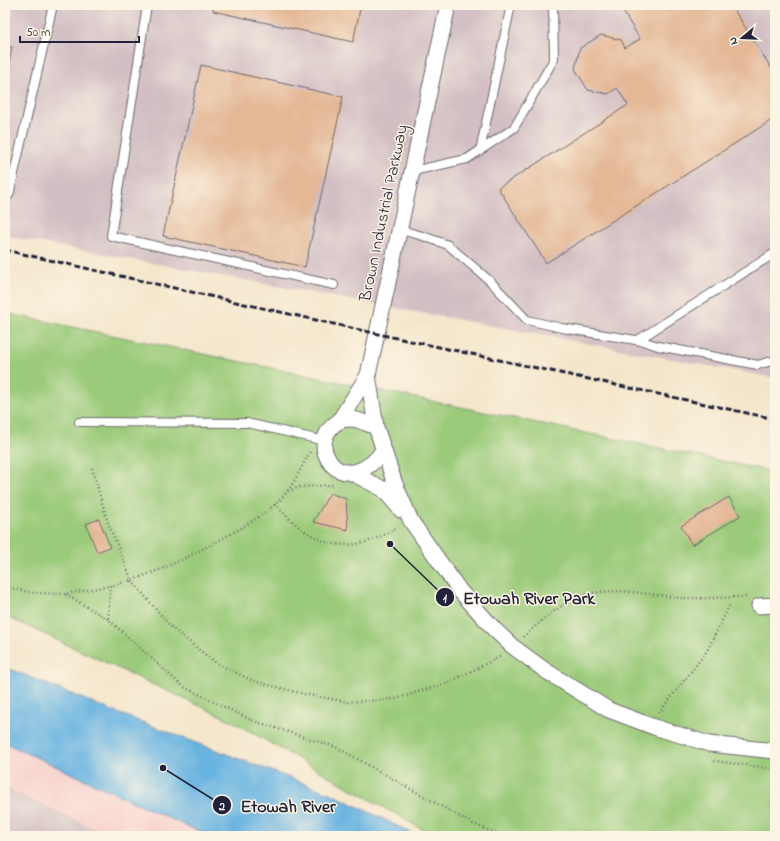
<svg xmlns="http://www.w3.org/2000/svg" width="780" height="841" font-family="'Indie Flower',sans-serif">
<rect width="100%" height="100%" fill="#fcf5e5"/>
<filter id="ink" filterUnits="userSpaceOnUse"><feTurbulence type="fractalNoise" baseFrequency=".025" numOctaves="2"/><feDisplacementMap in="SourceGraphic" scale="8" xChannelSelector="R" yChannelSelector="G"/><feConvolveMatrix kernelMatrix="1 2 1 2 8 2 1 2 1" color-interpolation-filters="sRGB"/></filter>
<filter id="wash" filterUnits="userSpaceOnUse"><feTurbulence type="fractalNoise" baseFrequency=".012" numOctaves="4" result="noise"/><feDisplacementMap in="SourceGraphic" scale="16" xChannelSelector="R" yChannelSelector="G"/><feGaussianBlur stdDeviation="0.9" result="paint"/><feColorMatrix in="noise" values="0 0 0 0 0 0 0 0 0 0 0 0 0 0 0 0 0 1.4 0 .05"/><feComposite in="paint" operator="in"/></filter>
<g filter="url(#wash)">
<rect width="100%" height="100%" fill="#f4e6cb"/>
<path fill="#f7d0cc" d="M5 722 288 836H5Z"/>
<path fill="#d2bec3" d="M5 5H775V378L5 236Z
M5 787 110 836H5Z"/>
<path fill="#9bcb7a" stroke="#5e765a" d="M5 313 775 472V836H434L230 720 5 616Z"/>
<path fill="#68b3e1" stroke="#456a8e" d="M5 667 110 710 332 794 418 836H213L186 826 5 743Z"/>
<g id="blocks">
<path fill="#e4b896" d="M214 5H361L353 42 213 11Z
M619 5H731L775 74V118L546 263 498 188 628 105 617 88 608 94 588 90 575 69 580 48 601 35 621 40 625 48 640 39Z
M5 45 12 47 6 79H5Z
M201 65 343 97 305 267 163 236Z
M330 493 346 499 348 530 313 522Z
M729 497 740 516 692 545 681 526Z
M99 519 110 547 97 552 86 524Z"/>
</g>
</g>
<g filter="url(#ink)">
<use href="#blocks" fill-opacity="0" stroke="#6c676d" stroke-width="1"/>
<g fill="none" stroke-linecap="round" stroke-linejoin="round">
<g stroke="#6c676d" stroke-width="10">
<path id="service" d="M147 5 111 236 334 285
M480 151 511 5
M413 171 467 159 514 128 554 59 553 5
M5 197 9 195 53 5
M400 230 423 236 448 245 490 281 527 320 562 328 642 341 658 346 758 365 775 360
M638 340 775 253
M79 422 247 423 325 441"/>
</g>
<g stroke="#6c676d" stroke-width="17">
<path id="minor" d="M368 375 376 427 395 484 411 521 460 591 494 629 512 646 546 671 609 710 654 727 709 744 775 751
M339 421 368 375 448 5
M376 427C367 424 359 419 350 419 331 419 318 440 327 457 340 484 371 471 383 450
M352 473 383 489 401 510
M759 606 775 605"/>
</g>
<path stroke="#6c676d" stroke-width="2.5" stroke-dasharray="1 3" stroke-linecap="butt" d="M310 452C300 469 293 487 279 501 260 518 236 531 214 543 181 561 147 577 110 586L108 619 182 686 251 720 338 748 473 824 503 836
M92 468 107 520 132 581 173 629 216 663 253 681 304 694 348 702 395 699 448 683 501 656
M288 491 300 487 333 485
M275 504C313 546 347 559 398 527
M5 587 34 593 65 594
M108 619 65 594 110 586
M523 637C541 622 559 604 581 596 614 585 651 596 685 598 705 599 726 597 747 597
M659 713 707 651 730 604
M714 761 775 769"/>
<use href="#service" stroke="#fff" stroke-width="8"/>
<use href="#minor" stroke="#fff" stroke-width="15"/>
<path stroke="#22223b" stroke-width="3" stroke-dasharray="6 3" stroke-linecap="butt" d="M5 250 378 334 775 419"/>
</g>
</g>
<g text-anchor="middle" dominant-baseline="central" stroke-width="3" stroke-linejoin="round" paint-order="stroke">
<g font-size="17" fill="#22223b" stroke="#fcf5e5">
<text transform="translate(384 213) rotate(-78)">Brown Industrial Parkway</text>
</g>
</g>
<path fill="none" stroke="#22223b" stroke-width="1.5" d="M390 544L445 597M163 768L222 805"/>
<g fill="#22223b" stroke="#fcf5e5" stroke-width="1.5">
<circle cx="390" cy="544" r="4"/>
<circle cx="163" cy="768" r="4"/>
<circle cx="445" cy="597" r="10"/>
<circle cx="222" cy="805" r="10"/>
</g>
<g font-size="12" text-anchor="middle" font-weight="bold" fill="#fff">
<text x="445" y="602">1</text>
<text x="222" y="810">2</text>
</g>
<g font-size="18" text-anchor="middle" font-weight="bold" fill="#22223b" stroke="#fcf5e5" stroke-width="3" stroke-linejoin="round" paint-order="stroke">
<text x="529" y="604">Etowah River Park</text>
<text x="288" y="812">Etowah River</text>
</g>
<rect width="780" height="841" fill="none" stroke="#fcf5e5" stroke-width="20"/>
<g transform="translate(742 38) rotate(251)" stroke="#fcf5e5" stroke-width="3" paint-order="stroke">
<path d="M0-3L7 15L0 10L-7 15Z" fill="#22223b"/>
<text y="-6" font-size="11" font-weight="bold" text-anchor="middle" fill="#22223b">N</text>
</g>
<path d="M20 36v6h119v-6" fill="none" stroke="#22223b" stroke-width="2"/>
<text x="26" y="36" font-size="12" fill="#22223b" stroke="#fcf5e5" stroke-width="3" paint-order="stroke">50 m</text>
</svg>
